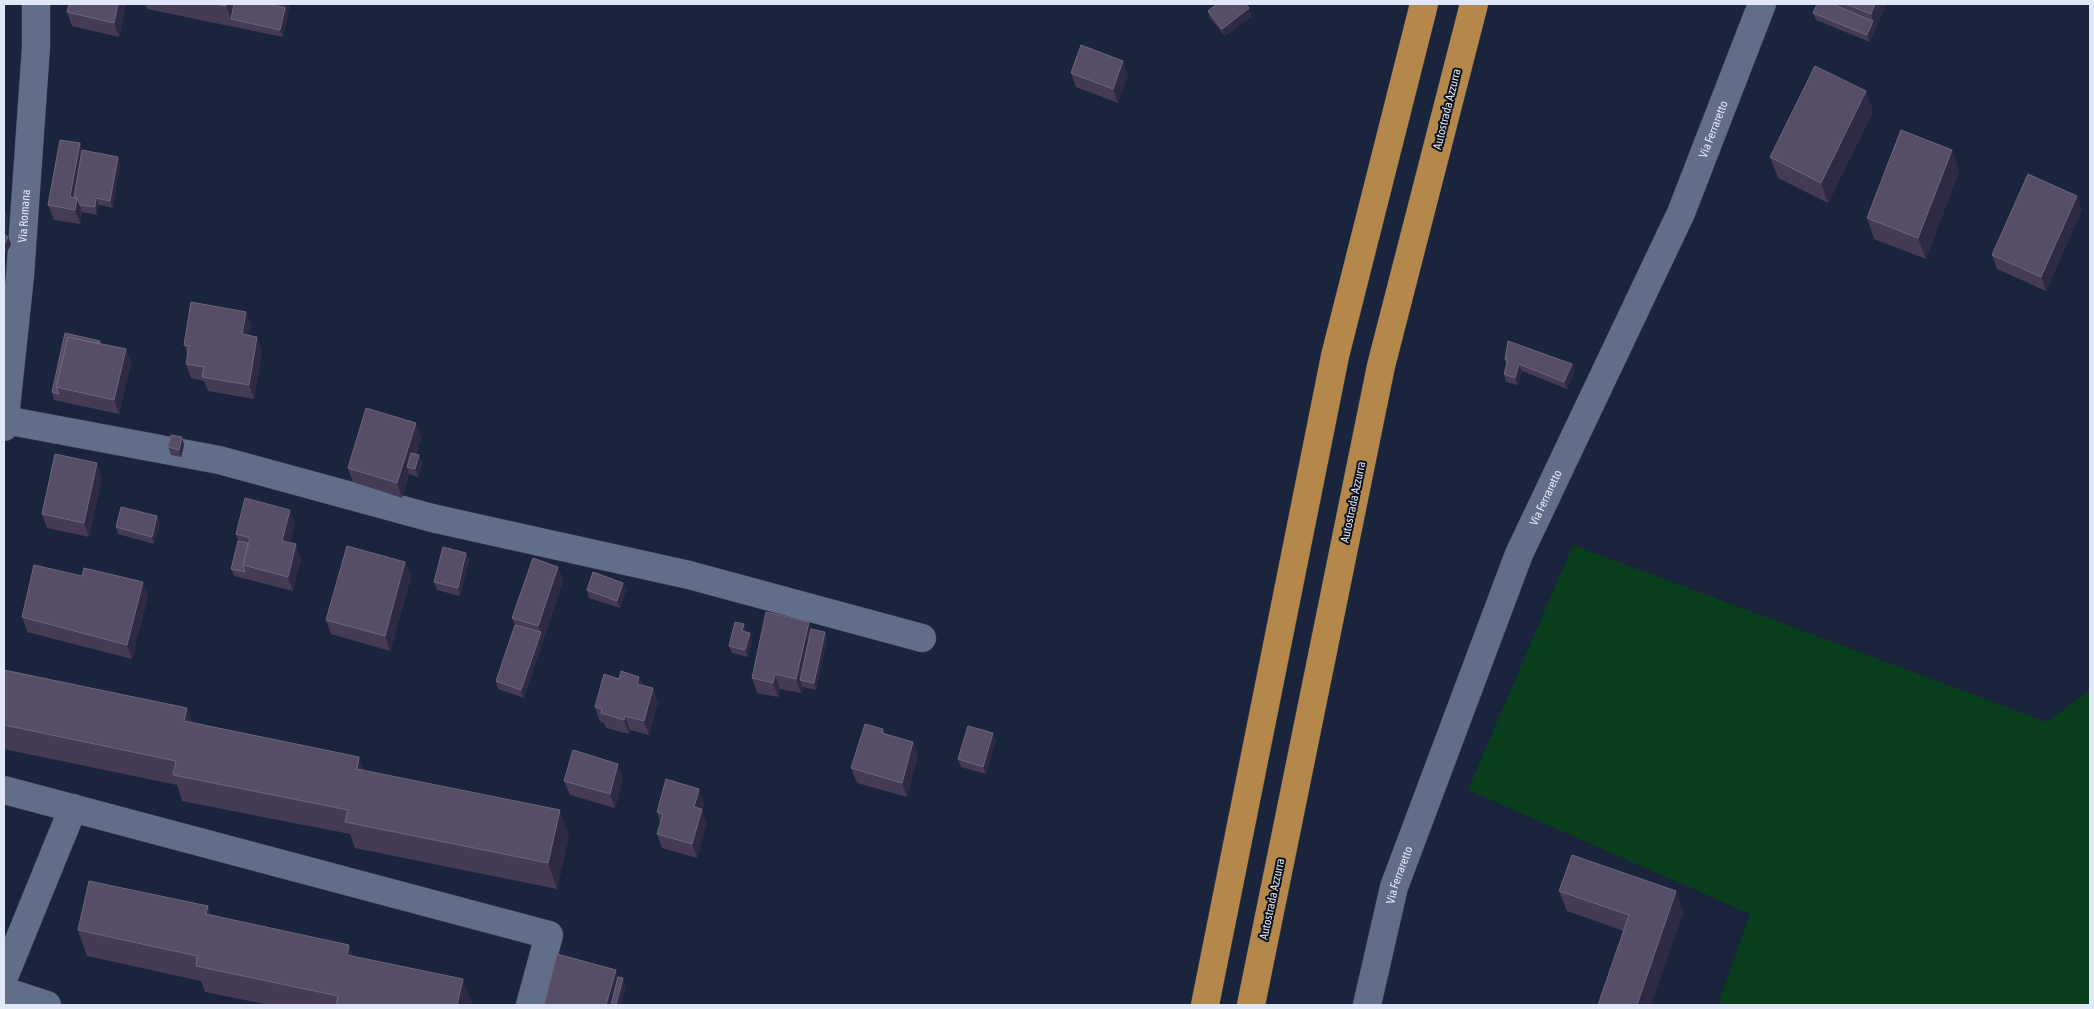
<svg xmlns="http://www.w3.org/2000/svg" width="2094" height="1009" font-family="'Asap Condensed',sans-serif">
<rect width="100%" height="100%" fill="#1b243d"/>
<path fill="#083e1b" d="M1573 545 2047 722 2090 690V1005H1718L1750 914 1468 790Z"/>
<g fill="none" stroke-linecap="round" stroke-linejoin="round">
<g stroke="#363d52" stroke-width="29">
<g id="minor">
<path d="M5 420 219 460 432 518 689 575 922 638"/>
<path id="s1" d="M4 427 20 276 36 47V4"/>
<path d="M4 790 549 935 530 1005"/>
<path d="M4 977 73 808"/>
<path d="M4 991 47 1005"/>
<path id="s2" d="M1367 1005 1394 887 1519 554 1681 213 1762 4"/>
</g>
</g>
<g stroke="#363d52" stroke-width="29">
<path id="motorway" d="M1205 1005 1335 356 1424 4
M1251 1005 1381 366 1474 4"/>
</g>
<use href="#minor" stroke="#626d8a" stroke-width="28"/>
<use href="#motorway" stroke="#b3884a" stroke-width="28"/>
</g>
<path fill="#463b55" d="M69 4H126L119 37 72 26 67 12Z
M145 4H290L283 37 147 9Z
M1817 4H1886L1870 42 1816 20 1813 13Z
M1208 11 1252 16 1225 36 1210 18Z
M1071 73 1128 75 1118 103 1076 87Z
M1866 91 1873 112 1828 203 1778 178 1770 157Z
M80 143 82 150 120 164 113 208 99 205 97 215 82 212 80 224 54 220 48 205Z
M1952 150 1959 171 1926 259 1874 239 1867 218Z
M2082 210 2046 291 1997 269 1992 255Z
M4 213H5L8 220 6 235 8 237 11 244 7 252 4 251Z
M246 312 251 326 249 335 262 351 254 399 208 391 204 381 191 378 186 364 188 355 184 345Z
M100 341 101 344 126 349 131 363 119 414 54 400 52 392Z
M1505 360 1572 364 1575 371 1567 389 1522 371 1518 385 1506 382 1504 374 1506 364Z
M421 437 416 454 419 455 422 463 418 477 409 474 402 498 353 482 348 468Z
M184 445 181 457 171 455 168 447Z
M102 477 89 537 47 528 42 514Z
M290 510 295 524 290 543 301 559 293 591 234 576 231 569 238 541 236 534Z
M160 523 154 544 118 534 116 527Z
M466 553 469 560 460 596 437 590 434 582Z
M405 562 411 577 390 651 331 634 326 620Z
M558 567 563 581 524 698 498 689 496 681 515 625 512 618Z
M623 583 626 590 620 608 589 598 587 590Z
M148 596 132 659 27 632 22 617Z
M809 622 811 629 827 639 816 690 803 687 801 693 780 689 778 697 757 693 752 678Z
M747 631 752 640 748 657 732 653 729 646Z
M4 670 187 708 192 722 359 757 364 770 569 836 557 889 355 848 350 834 182 801 177 785 4 749Z
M639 677 643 685 658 702 649 735 630 730 629 734 606 728 604 723 600 722 595 707 619 679Z
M883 729 885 734 913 742 918 756 907 797 857 783 851 768Z
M996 740 986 774 961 767 958 759Z
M623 778 615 808 570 795 564 781Z
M704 803 702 810 707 823 697 858 662 848 657 834 660 823 657 812Z
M1559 891 1684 912 1624 931 1567 911Z
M208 906 211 915 353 956 473 1005H270L205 992 201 981 87 956 78 930Z"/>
<path fill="#2e2a44" d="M118 4H126L119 37 114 23Z
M226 4H238L231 19 226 6Z
M284 4H290L288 15Z
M1875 4H1886L1870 42 1867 35 1873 21 1871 14Z
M285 8 288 15 283 37 280 30Z
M1249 8 1252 16 1225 36 1222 29Z
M1123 61 1128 75 1118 103 1113 89Z
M1866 91 1873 112 1828 203 1821 183Z
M80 143 85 158 78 199 82 212 80 224 70 197Z
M1952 150 1959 171 1926 259 1918 238Z
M118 157 120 164 113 208 110 201Z
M2077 196 2082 210 2046 291 2041 277Z
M96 198 99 205 97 215 95 207Z
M5 213 8 220 5 240 4 236V224Z
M8 237 11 244 7 252 4 245Z
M246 312 251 326 247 348 242 334Z
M257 337 262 351 254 399 249 385Z
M126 349 131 363 119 414 114 400Z
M1519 364 1522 371 1518 385 1515 378Z
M1572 364 1575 371 1567 389 1564 382Z
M416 423 421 437 411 468 407 467 409 474 402 498 397 483Z
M182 437 184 445 181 457 179 450Z
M419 455 422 463 418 477 415 469Z
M97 463 102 477 89 537 84 523Z
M290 510 295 524 287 555 282 541Z
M157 516 160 523 154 544 152 537Z
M296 544 301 559 293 591 288 577Z
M466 553 469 560 460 596 458 588Z
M405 562 411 577 390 651 385 636Z
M558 567 563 581 524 698 521 690 541 632 538 626Z
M143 582 148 596 132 659 127 645Z
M623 583 626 590 620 608 617 601Z
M809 622 814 636 800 680 803 687 801 693 796 679Z
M744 624 747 631 745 638 742 631Z
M825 632 827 639 816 690 814 683Z
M750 633 752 640 748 657 745 650Z
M775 674 780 689 778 697 773 683Z
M639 677 645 691 637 684Z
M653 688 658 702 649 735 644 721Z
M187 708 196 734 184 721Z
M625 716 630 730 629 734 624 720Z
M993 733 996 740 986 774 983 767Z
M913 742 918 756 907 797 902 783Z
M359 757 369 783 357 769Z
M618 764 623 778 615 808 610 794Z
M699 789 704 803 702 810 707 823 697 858 692 844 694 807Z
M560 810 569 836 557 889 548 863Z
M1676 891 1684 912 1651 1005H1637Z
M208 906 217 932 206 914Z
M349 945 359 971 347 955Z
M616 970 621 984 615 1005H606Z
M623 978 626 986 621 1005H616Z
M463 979 473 1005H457Z"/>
<path fill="#564d67" stroke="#6c667d" d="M69 4H118L114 23 67 12Z
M214 4H226V6Z
M234 4H266L285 8 280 30 231 19Z
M1217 4H1246L1249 8 1222 29 1208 11Z
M1817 4H1832L1873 21 1867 35 1813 13Z
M1846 4H1875L1871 14Z
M1081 45 1123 61 1113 89 1071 73Z
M1815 66 1866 91 1821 183 1770 157Z
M1901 130 1952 150 1918 238 1867 218Z
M60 140 80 143 70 197 77 198 75 210 48 205Z
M82 150 118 157 110 201 96 198 95 207 80 205 77 198 74 197Z
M2028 174 2077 196 2041 277 1992 255Z
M4 213H5L4 224Z
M4 234 8 237 4 245Z
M191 302 246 312 242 334 257 337 249 385 202 377 204 367 186 364 189 346 184 345Z
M65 333 100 341 99 344 68 337 56 387 59 394 52 392Z
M68 337 126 349 114 400 56 387Z
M1508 341 1572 364 1564 382 1519 364 1515 378 1504 374 1508 360H1505Z
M366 408 416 423 397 483 348 468Z
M171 435 182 437 179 450 168 447Z
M411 453 419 455 415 469 407 467Z
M55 454 97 463 84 523 42 514Z
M245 498 290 510 282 541 296 544 288 577 243 565 250 538 236 534Z
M121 507 157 516 152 537 116 527Z
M238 541 248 543 243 565 245 572 231 569Z
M347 546 405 562 385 636 326 620Z
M443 547 466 553 458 588 434 582Z
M533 558 558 567 538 626 512 618Z
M34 565 82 576 84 568 143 582 127 645 22 617Z
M593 572 623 583 617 601 587 590Z
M766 612 809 622 796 679 775 674 773 683 752 678Z
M735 622 744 624 742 631 750 633 745 650 729 646Z
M515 625 541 632 521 690 496 681Z
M811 629 825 632 814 683 800 680Z
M4 670 187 708 184 721 359 757 357 769 560 810 548 863 345 822 348 810 173 775 176 761 4 725Z
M621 671 639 677 637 684 653 688 644 721 625 716 624 720 601 713 602 709 595 707 604 674 619 679Z
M865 724 883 729 882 733 913 742 902 783 851 768Z
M968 726 993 733 983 767 958 759Z
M573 750 618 764 610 794 564 781Z
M666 779 699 789 694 807 702 809 692 844 657 834 663 814 657 812Z
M1572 855 1676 891 1637 1005H1598L1629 915 1559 891Z
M89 881 208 906 206 914 349 945 347 955 463 979 457 1005H336L338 996 196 966 197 956 78 930Z
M557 954 616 970 606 1005H544Z
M618 977 623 978 616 1005H611Z"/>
<g text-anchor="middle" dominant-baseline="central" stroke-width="4" stroke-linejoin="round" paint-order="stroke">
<g font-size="12" fill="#e0e7f7" stroke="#0a0e19">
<text transform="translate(1447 109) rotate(-76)">Autostrada Azzurra</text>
<text stroke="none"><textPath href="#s2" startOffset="944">Via Ferraretto</textPath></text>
<text stroke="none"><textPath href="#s1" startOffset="212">Via Romana</textPath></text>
<text stroke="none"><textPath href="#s2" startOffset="539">Via Ferraretto</textPath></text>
<text transform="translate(1353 502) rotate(-78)">Autostrada Azzurra</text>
<text stroke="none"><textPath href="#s2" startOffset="134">Via Ferraretto</textPath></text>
<text transform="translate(1272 899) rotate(-78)">Autostrada Azzurra</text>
</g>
</g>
<rect width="2094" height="1009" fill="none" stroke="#e0e7f7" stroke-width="10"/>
</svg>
